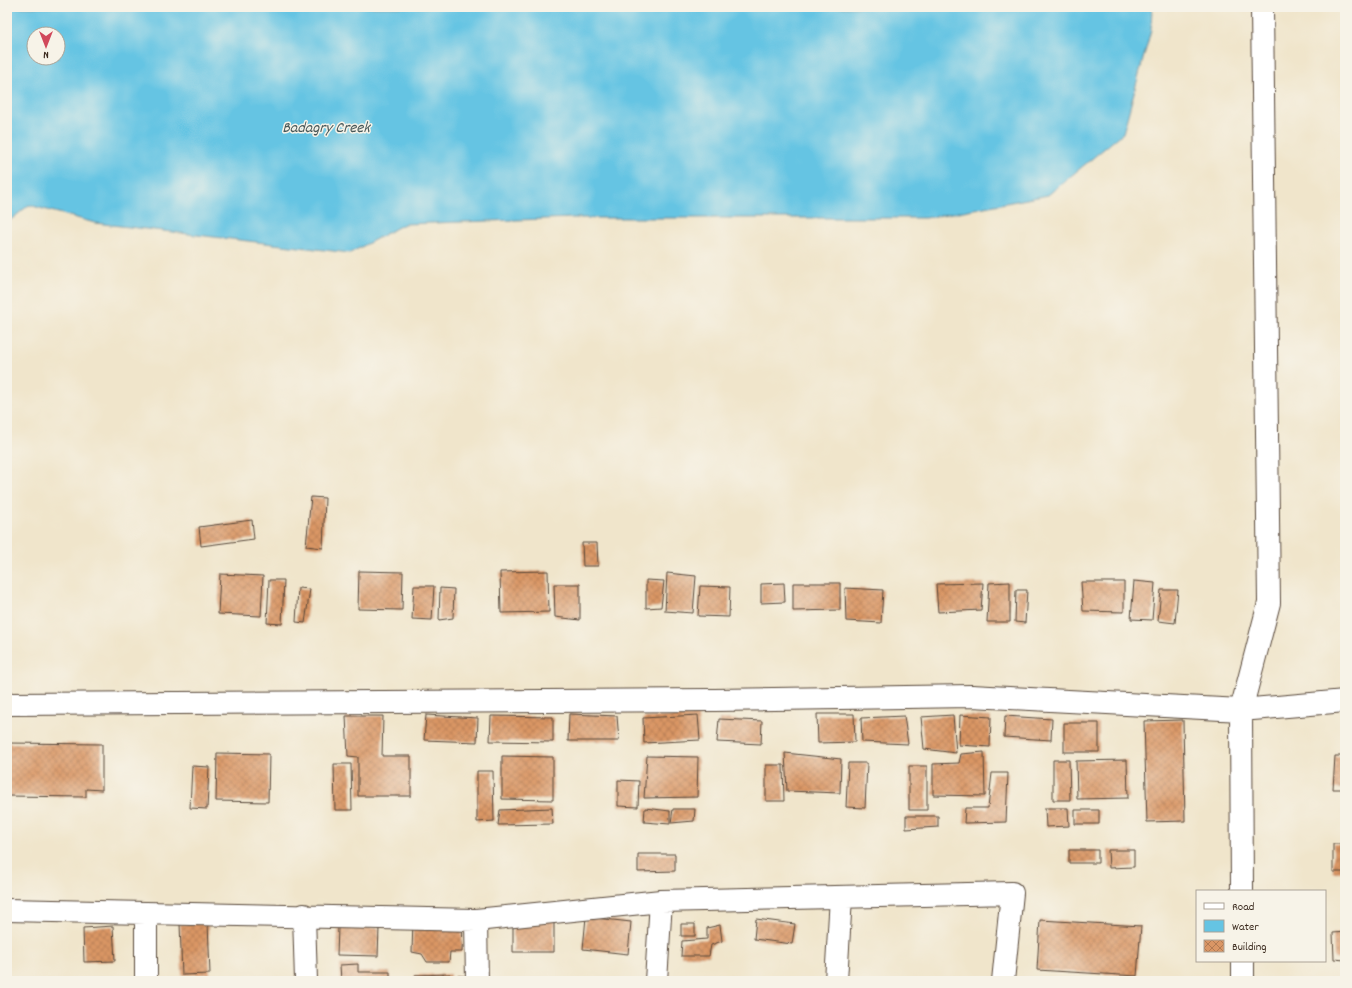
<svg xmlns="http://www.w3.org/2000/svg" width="1352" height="988" font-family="Dekko,sans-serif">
<defs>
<pattern id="building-cross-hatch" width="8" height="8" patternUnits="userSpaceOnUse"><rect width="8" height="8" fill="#da9665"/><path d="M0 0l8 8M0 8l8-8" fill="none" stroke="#b27b53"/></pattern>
</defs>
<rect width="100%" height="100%" fill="#f7f3e8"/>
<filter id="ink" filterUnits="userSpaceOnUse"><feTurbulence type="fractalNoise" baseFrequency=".025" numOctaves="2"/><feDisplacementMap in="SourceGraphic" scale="8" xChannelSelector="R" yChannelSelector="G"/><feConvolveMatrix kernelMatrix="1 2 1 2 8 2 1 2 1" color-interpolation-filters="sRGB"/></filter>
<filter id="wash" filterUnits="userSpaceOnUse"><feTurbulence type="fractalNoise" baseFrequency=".012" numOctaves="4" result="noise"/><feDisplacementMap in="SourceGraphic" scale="16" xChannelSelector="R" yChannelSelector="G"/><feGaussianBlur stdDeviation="0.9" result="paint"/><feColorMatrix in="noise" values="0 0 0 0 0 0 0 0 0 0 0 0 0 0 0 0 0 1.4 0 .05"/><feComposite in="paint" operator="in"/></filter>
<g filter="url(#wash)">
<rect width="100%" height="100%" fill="#f0e5cb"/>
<path fill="#65c4e3" stroke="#507780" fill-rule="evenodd" d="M7 7H1152L1151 30 1123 133 1048 195 926 218H573L404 224 350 253 95 223 29 205 7 223ZM34 34H58V58H34Z"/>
<g id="blocks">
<path fill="url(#building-cross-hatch)" d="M311 497 325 498 323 548 306 546Z
M252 520 254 539 201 546 199 527Z
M582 543H597L598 566H583Z
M359 571 403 572 402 610 358 609Z
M548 571 549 612 501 613 500 572Z
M667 573 696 576 693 613 665 611Z
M220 574 263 576 261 616 218 614Z
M269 580H284L282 624 267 623Z
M646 580 664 581 661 607 646 608Z
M1134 581 1155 583 1152 620 1131 619Z
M1010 582V622H987L989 583Z
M1081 582H1124V612L1083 611Z
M784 583 785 602 761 603V584Z
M793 583H840V610L793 611Z
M983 583 981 610 938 612 936 584Z
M554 584H580V620L555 617Z
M414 586H434L432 620 412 619Z
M700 586 730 587 729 617 698 616Z
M298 588 310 589 305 623 296 622Z
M440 588 454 589 453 618 439 620Z
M845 588 883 590 881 623 846 621Z
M1016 590H1027L1025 623 1015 622Z
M1161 590H1178L1175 623 1158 621Z
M569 714 617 716 619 741H568Z
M817 714H854L855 742 818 743Z
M426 715 478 718 477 742 424 740Z
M698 715 700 740 644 743 643 718Z
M953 715 956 753 924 749 921 717Z
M960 715 991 717 990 747 959 745Z
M346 716H383L382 756H411V796H358V757L348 756Z
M491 716 553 717V742L490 741Z
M904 716 908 744 862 742 861 718Z
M1005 716 1052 719 1051 740 1004 737Z
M719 719 762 721 761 744 717 742Z
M1183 720 1185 821 1147 822 1144 721Z
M1064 723H1099V752H1064Z
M7 743 102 744V790L86 789V797L7 796Z
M984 752 985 796 933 795V764L959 763 961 754Z
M217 753 269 754 268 802 216 801Z
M785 753 841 759 840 793 787 791Z
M502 756 553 757V800L502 799Z
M647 756 698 757 697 797 644 798Z
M1335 756H1345V789H1333Z
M1053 760H1069L1070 800H1053Z
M1127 760 1128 798 1077 799 1076 761Z
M848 763H867L865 808 846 807Z
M334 764H351L352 810H335Z
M766 765H783L784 801H766Z
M192 766 209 767 207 809 190 808Z
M909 766H927V810H909Z
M477 771H493L494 821 477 822Z
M992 773H1008L1006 822 964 823 965 808H988Z
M618 780 639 781 638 807 618 806Z
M552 808 553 824 498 825 500 810Z
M645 808 670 811V824L644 822Z
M1045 808H1068L1069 826 1046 827Z
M673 809H695L694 821 671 823Z
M1075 810H1099V824H1075Z
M906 816H938V827L906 829Z
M1333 844H1345V872H1333Z
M1069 850H1098V863H1069Z
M1108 850H1134V867L1109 868Z
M638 854H675V871L638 872Z
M586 917 631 922 628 954 583 949Z
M756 919 795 924 792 944 754 939Z
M413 920H463L462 952H450L449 962H427L422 954 412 952Z
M513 920H554V952H513Z
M1040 920 1141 926 1137 976 1037 970Z
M208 923 210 974 182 975 180 924Z
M681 924H695V936H681Z
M720 925 722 941 711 945 709 956H681L682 941 707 939V928Z
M113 926 115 961 84 962 83 928Z
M338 928H379L378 956 337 955Z
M1345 932V960L1334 959 1333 933Z
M358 964V972H390V981H341L340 965Z
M450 974V981H416L415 975Z
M454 976H464V981H454Z"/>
</g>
</g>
<g filter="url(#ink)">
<use href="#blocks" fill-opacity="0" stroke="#564638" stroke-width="1"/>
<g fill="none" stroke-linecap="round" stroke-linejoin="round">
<g stroke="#564638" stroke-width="24">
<path id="minor" d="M7 704 714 700 972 696 1241 710 1345 701
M1242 891 1241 710 1269 603 1262 7
M7 910 476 920 661 901 1012 893 1003 981
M146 913V981
M304 915 306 981
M476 920 477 981
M1243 961V981
M656 981 661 901
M836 981 841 897"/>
</g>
<use href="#minor" stroke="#fff" stroke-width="22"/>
</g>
</g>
<g text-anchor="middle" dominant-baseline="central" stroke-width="3" stroke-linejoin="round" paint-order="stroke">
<g font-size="16" font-style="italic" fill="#485859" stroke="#f7f3e8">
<text x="326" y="128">Badagry Creek</text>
</g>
</g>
<rect width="1352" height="988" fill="none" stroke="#f7f3e8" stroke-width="24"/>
<rect x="1196" y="890" width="130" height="72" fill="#f7f3e8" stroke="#aca397"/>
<rect x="1204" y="903" width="20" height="6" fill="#ffffff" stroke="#aca397"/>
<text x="1232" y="910" font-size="12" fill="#3b2a1e">Road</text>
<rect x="1204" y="920" width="20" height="12" fill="#65c4e3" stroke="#aca397"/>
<text x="1232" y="930" font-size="12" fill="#3b2a1e">Water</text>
<rect x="1204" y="940" width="20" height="12" fill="url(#building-cross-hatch)" stroke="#aca397"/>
<text x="1232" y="950" font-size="12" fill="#3b2a1e">Building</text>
<g transform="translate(46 46) rotate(180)"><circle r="19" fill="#f7f3e8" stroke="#aca397"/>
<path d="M0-3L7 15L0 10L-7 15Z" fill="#d1495b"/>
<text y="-6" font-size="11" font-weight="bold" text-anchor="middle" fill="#3b2a1e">N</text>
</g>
</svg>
